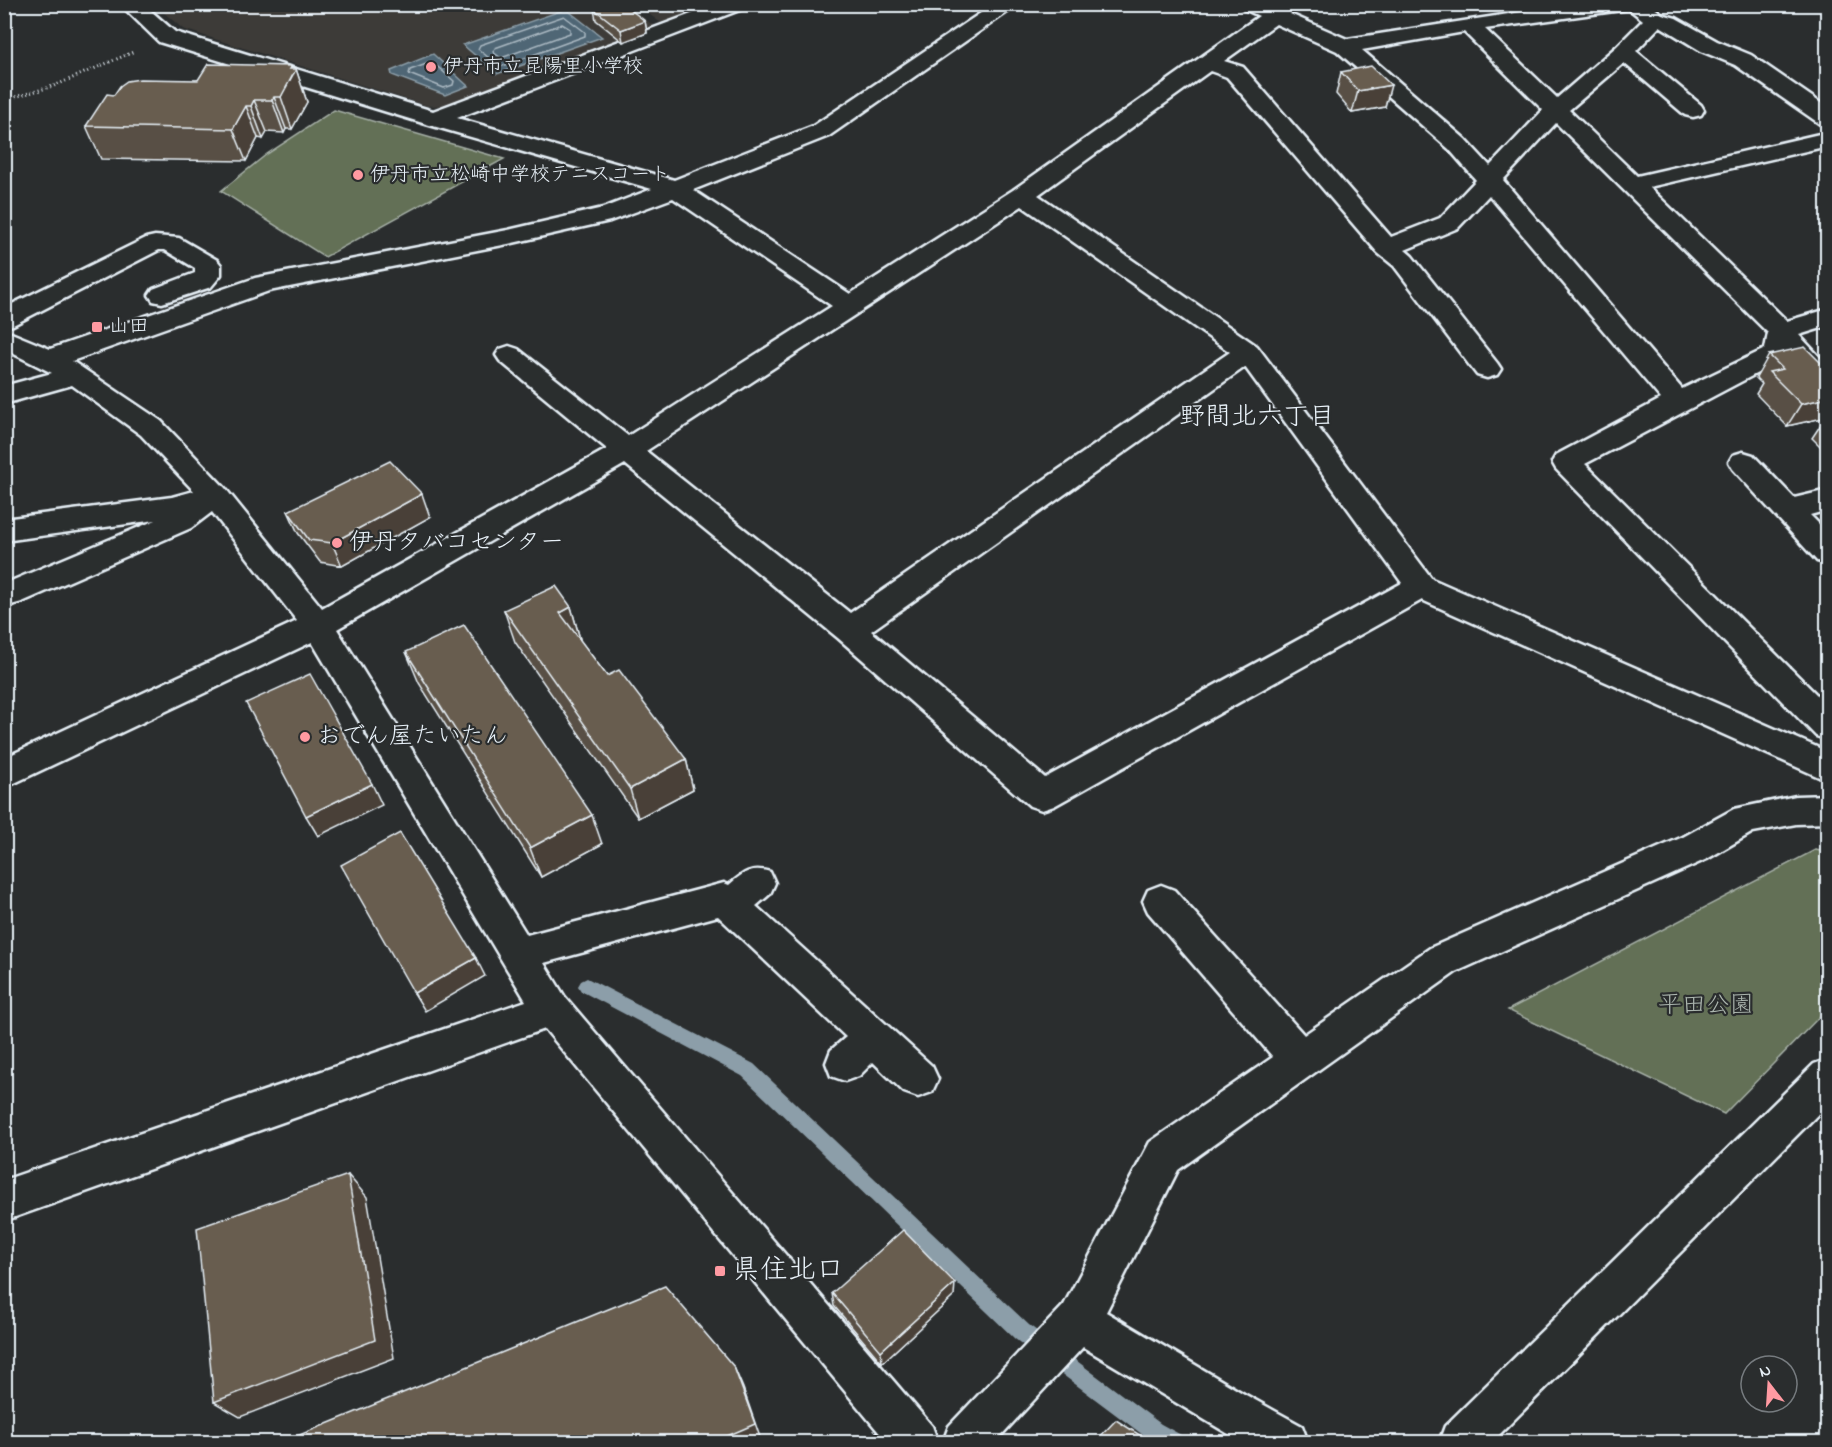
<svg xmlns="http://www.w3.org/2000/svg" width="1832" height="1447" font-family="'Indie Flower','Klee One',sans-serif">
<rect width="100%" height="100%" fill="#2a2d2e"/>
<filter id="ink" filterUnits="userSpaceOnUse"><feTurbulence type="fractalNoise" baseFrequency=".0167" numOctaves="2"/><feDisplacementMap in="SourceGraphic" scale="12" xChannelSelector="R" yChannelSelector="G"/><feConvolveMatrix kernelMatrix="1 2 1 2 8 2 1 2 1" color-interpolation-filters="sRGB"/></filter>
<g filter="url(#ink)">
<path fill="#3d3b38" d="M155 5H627L659 30 457 105 428 106 183 29Z
M637 5H722L665 26Z"/>
<path fill="#636f56" stroke="#a6b0a7" stroke-width="1.5" d="M334 110 504 159 325 257 221 191 267 154Z
M1815 850 1827 852V1009L1724 1114 1508 1010Z"/>
<path fill="#4f6674" stroke="#8c9ea9" stroke-width="1.5" d="M566 9 602 37 497 74 463 45Z
M433 54 468 86 445 95 392 75 391 71Z"/>
<g fill="none" stroke-linecap="round" stroke-linejoin="round">
<path stroke="#abb9c3" stroke-width="1.5" d="M564 16 585 32V36L500 67 478 49 480 45Z
M562 24 570 29V33L501 58 493 52 495 48Z
M432 62 454 81 453 85 444 88 409 74 410 70Z"/>
<path fill="#8c9ea9" fill-rule="evenodd" d="M587 978 754 1064 1029 1325 1161 1424 1181 1435 1184 1442H1155L1147 1438 1015 1339 742 1076 581 991 578 986 581 981Z"/>
<g stroke="#e8f1f8" stroke-width="5">
<path id="minor" d="M120 4H143L175 32 433 111 718 4H748L745 8 457 118 674 180 813 126 994 4H1019L829 136 693 190 850 294 1013 190 1259 16 1242 8 1239 4H1268L1273 7 1276 4H1300L1290 14 1347 39 1573 4H1650L1662 14 1676 18 1717 41 1751 55 1828 108V126L1820 124 1735 65 1701 51 1660 26 1636 51 1701 105 1704 110 1701 115 1693 117 1685 115 1624 63 1569 110 1637 176 1828 132V146L1649 187 1787 321 1828 309V326L1799 335 1828 366V391L1818 388 1788 357 1585 464 1828 706V740L1816 736 1556 469 1552 462 1556 455 1661 399 1489 195 1458 228 1405 250 1412 256 1497 363 1501 369 1497 375 1487 378 1477 375 1394 266 1378 253 1227 77 1210 71 1038 195 1257 346 1432 579 1828 752V781L1422 600 1054 806 1042 810 1030 806 838 638 625 464 337 629 527 935 724 883 729 885C743 873 751 866 770 872L775 883 770 894 756 906 932 1066 938 1079 932 1092 918 1097 904 1092 873 1062 859 1076 845 1081 831 1076 826 1063 831 1050 846 1037 718 916 544 963 565 997 932 1426 938 1442H887L545 1029 4 1221V1180L526 1001 312 642 4 788V758L297 621 212 512 191 528 22 602 11 605 4 603V584L156 520 4 541V519L172 497 194 491 141 435 72 385 4 404V386L52 373 4 349V330L50 349 255 278 508 230 603 208 652 189 426 124 159 42ZM1629 9 1643 20 1616 47 1557 98 1485 29ZM1276 24 1337 51 1449 149 1476 180 1440 218 1391 237 1243 67 1224 61ZM1464 32 1543 110 1490 166 1465 139 1362 50ZM1556 123 1768 333 1765 349 1682 389 1503 180ZM673 198 832 306 628 436 518 349 509 346 500 349 496 355 500 361 607 449 322 608 225 488 161 421 72 361 269 291 508 244 610 221ZM1022 206 1230 352 850 613 646 451ZM1245 367 1402 583 1045 778 871 631Z
M155 236 179 238 217 260 221 265V275L211 287 162 303 153 301 149 295 153 289 195 273V268L165 250H159L13 325 4 327V308L146 238Z
M1743 452 1753 455 1794 498 1828 490V510L1810 515 1828 533V564L1817 561 1733 469 1729 462 1733 455Z
M1828 795V823L1796 824 1753 832 1707 859 1456 972 1178 1170 1106 1312 1244 1394 1302 1426 1308 1442H1242L1083 1347 995 1442H943L949 1426 1064 1305 1150 1142 1273 1057 1148 912 1143 901 1148 890 1161 885 1174 890 1304 1035 1430 948 1683 837 1734 809 1796 796Z
M1828 1059V1104L1492 1442H1439L1445 1426 1814 1064Z"/>
</g>
<path stroke="#e8f1f8" stroke-width="3" stroke-dasharray="1 3" stroke-linecap="butt" d="M4 100 54 86 133 52"/>
<use href="#minor" fill="#2a2d2e" fill-rule="evenodd"/>
</g>
<path fill="#595044" stroke="#e8f1f8" stroke-width="1.5" d="M594 9 645 21 647 33 623 42 596 20Z
M296 69 307 102 292 129H286L284 133 267 132 263 139 258 138 246 161 101 159 86 126 114 95 198 80Z
M1341 72 1385 107 1352 113 1336 94Z
M1769 355 1827 369V417L1787 426 1756 394 1762 384 1756 378Z
M1827 424V453L1812 438 1820 426Z
M288 511 430 517 342 566 320 562 298 533Z
M571 607 580 639H579L607 676 686 759 693 789 638 818 515 642 504 610Z
M406 652 602 844 541 877 419 683Z
M832 1293 954 1296 882 1363 834 1306Z"/>
<path fill="#494137" stroke="#e8f1f8" stroke-width="1.5" d="M645 21 647 33 623 42 621 30Z
M291 66 294 73 296 69 307 102 292 129 281 97Z
M1391 85 1385 107 1352 113 1358 91Z
M274 97 286 129 284 133 272 100Z
M254 100 267 132 263 139 251 106Z
M246 106 258 138 246 161 233 129Z
M1827 398V417L1787 426 1801 404Z
M422 494 430 517 342 566 332 543Z
M571 607 580 639 569 644 560 613Z
M686 759 693 789 638 818 630 789Z
M372 784 382 805 318 836 306 816Z
M592 815 602 844 541 877 530 848Z
M476 958 485 976 425 1011 414 993Z
M348 1175 367 1197 394 1358 240 1417 214 1402Z
M955 1283 954 1296 882 1363 881 1351Z
M734 1367 743 1388 762 1443H711Z"/>
<path fill="#685d4f" stroke="#e8f1f8" stroke-width="1.5" d="M606 4H623L645 21 621 30 594 9Z
M208 64 291 66 289 69H296L281 97H274L272 100H254L251 106H246L233 129 86 126 107 94 114 95 120 86 127 81 140 79 198 80Z
M1371 66 1391 85 1358 91 1341 72Z
M1805 347 1827 369V398L1801 404 1769 372 1783 369 1769 355Z
M1827 424V434L1820 426Z
M390 461 422 494 332 543 309 540 288 511Z
M556 586 571 607 560 613 607 676 619 670 686 759 630 789 504 610Z
M464 625 592 815 530 848 406 652Z
M310 674 372 784 306 816 246 703Z
M400 833 476 958 414 993 341 865Z
M348 1175 375 1340 214 1402 197 1228Z
M903 1230 955 1283 881 1351 832 1293Z
M665 1286 734 1367 755 1424 711 1443H280Z
M1116 1420 1146 1439 1144 1443H1094Z"/>
</g>
<g fill="#ff9aa2" stroke="#2a2d2e" stroke-width="2">
<circle cx="431" cy="67" r="6"/>
<circle cx="358" cy="175" r="6"/>
<rect x="91" y="321" width="12" height="12" rx="3"/>
<circle cx="337" cy="543" r="6"/>
<circle cx="305" cy="737" r="6"/>
<rect x="714" y="1265" width="12" height="12" rx="3"/>
</g>
<g text-anchor="middle" dominant-baseline="central" stroke-width="4.5" stroke-linejoin="round" paint-order="stroke">
<g font-size="20" fill="#e8f1f8" stroke="#2a2d2e" text-anchor="start">
<text x="443" y="67">伊丹市立昆陽里小学校</text>
<text x="370" y="175">伊丹市立松崎中学校テニスコート</text>
<text x="109" y="327">山田</text>
</g>
<g font-size="24" fill="#e8f1f8" stroke="#2a2d2e" text-anchor="start">
<text x="349" y="543">伊丹タバコセンター</text>
<text x="317" y="737">おでん屋たいたん</text>
</g>
<g font-size="24" fill="#acb6af" stroke="#2a2d2e">
<text x="1706" y="1006">平田公園</text>
</g>
<g font-size="26" fill="#e8f1f8" stroke="#2a2d2e">
<text x="1257" y="418">野間北六丁目</text>
</g>
<g font-size="28" fill="#e8f1f8" stroke="#2a2d2e" text-anchor="start">
<text x="732" y="1271">県住北口</text>
</g>
</g>
<rect width="1832" height="1447" fill="none" stroke="#2a2d2e" stroke-width="24"/>
<rect x="12" y="12" width="1808" height="1423" fill="none" stroke="#e8f1f8" stroke-width="2" filter="url(#ink)"/>
<g transform="translate(1769 1384) rotate(343)"><circle r="28" fill="#2a2d2e" stroke="#767b7f" stroke-width="1.5"/>
<path d="M0-4.5L10 22L0 15L-10 22Z" fill="#ff9aa2"/>
<text y="-9" font-size="16" font-weight="bold" text-anchor="middle" fill="#e8f1f8">N</text>
</g>
</svg>
